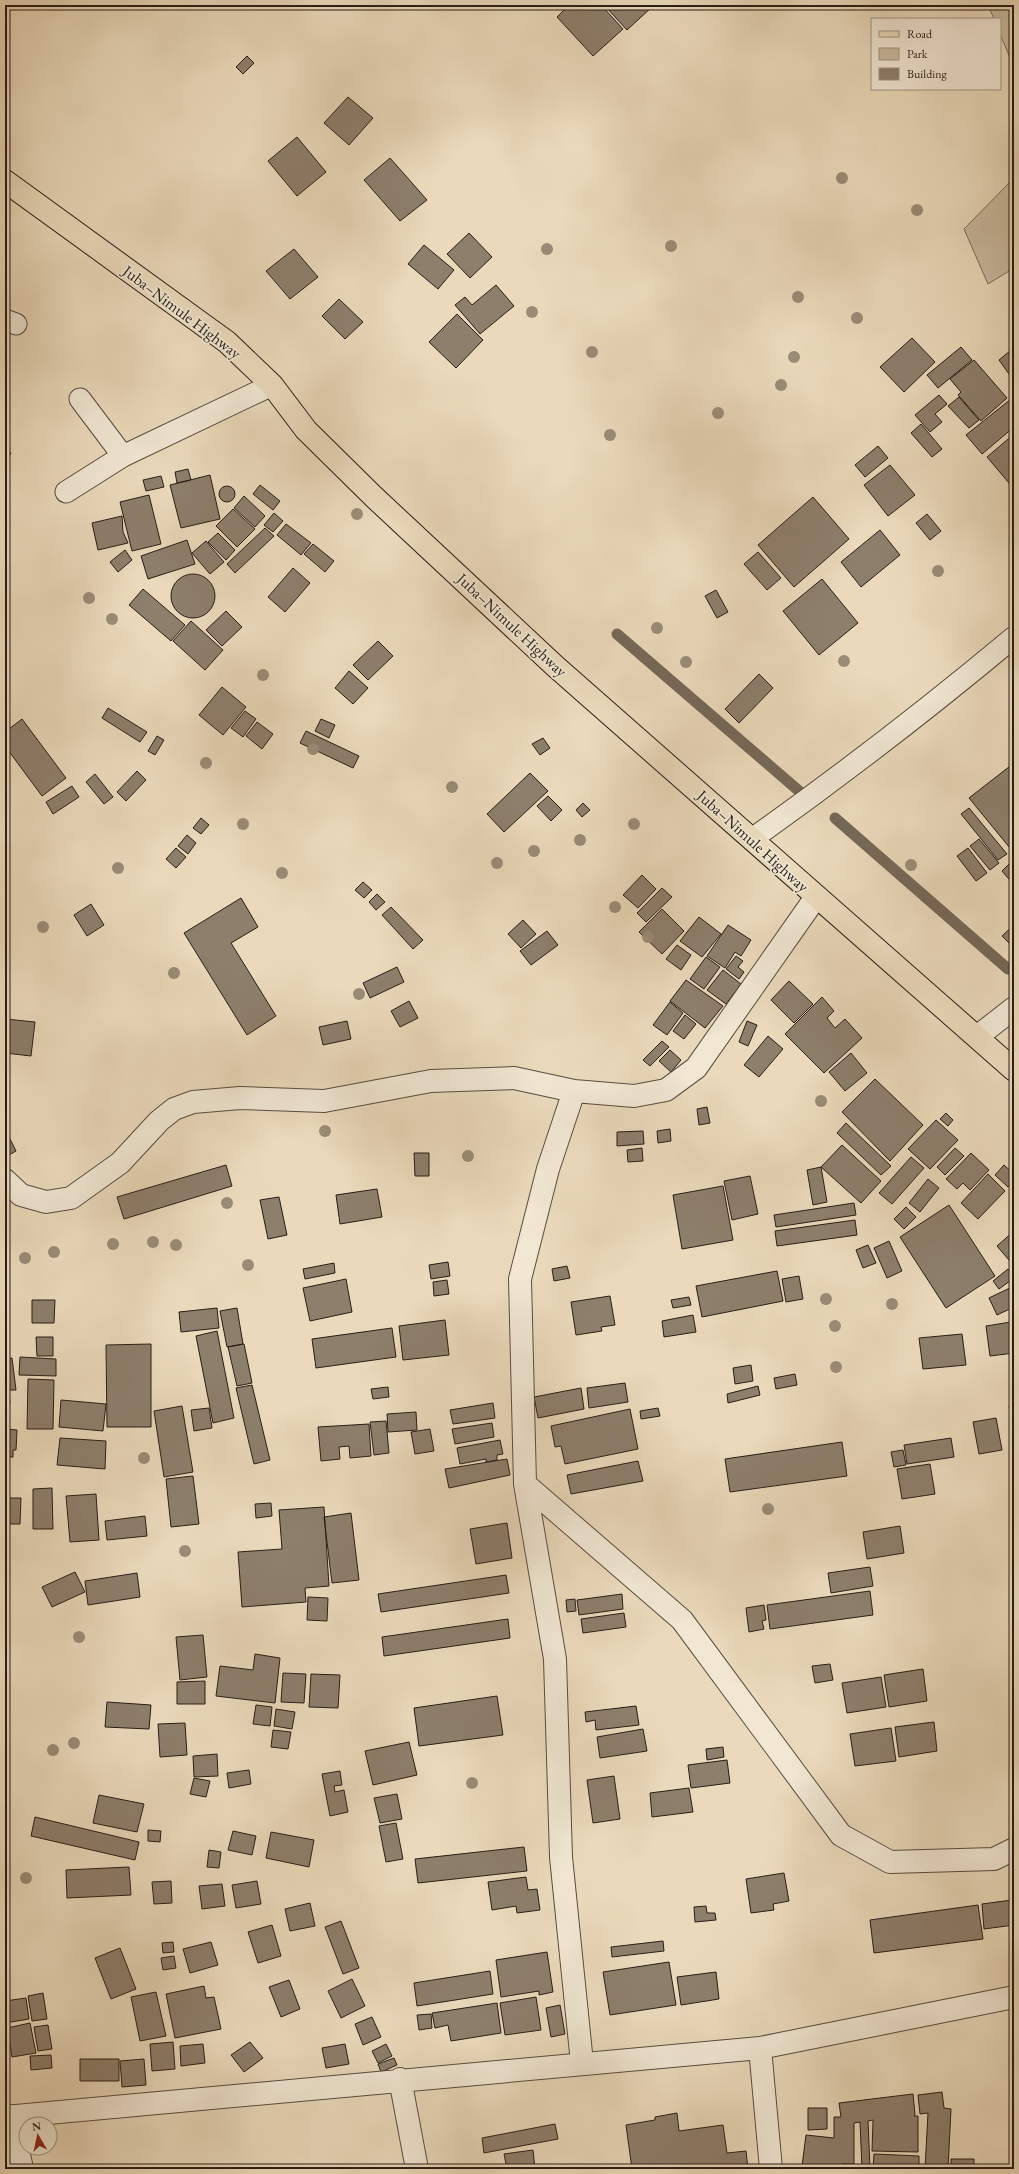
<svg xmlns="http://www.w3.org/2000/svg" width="1019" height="2174" font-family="'EB Garamond',serif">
<rect width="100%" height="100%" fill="#eadabb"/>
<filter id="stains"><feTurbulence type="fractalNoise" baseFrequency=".005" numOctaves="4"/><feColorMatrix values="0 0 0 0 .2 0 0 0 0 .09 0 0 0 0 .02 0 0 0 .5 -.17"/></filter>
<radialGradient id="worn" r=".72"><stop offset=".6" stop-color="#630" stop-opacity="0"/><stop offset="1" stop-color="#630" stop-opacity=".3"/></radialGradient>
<path fill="#c9ba9f" stroke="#786c5b" d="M988 5H1014V67L1000 34V19H994Z
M1014 178V268L988 284 964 229Z"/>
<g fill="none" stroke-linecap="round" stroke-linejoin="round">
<path stroke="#756858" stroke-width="11" d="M617 634 806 797
M835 818 1008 969"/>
</g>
<path fill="#8d7f6c" stroke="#281d17" d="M569 5H601L623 29 593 56 557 17Z
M604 5H652L653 6 627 30Z
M247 56 254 63 243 74 236 67Z
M348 97 373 118 349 145 324 123Z
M297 137 326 172 297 196 268 161Z
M390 158 427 200 400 221 364 180Z
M469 233 492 257 470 278 447 254Z
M424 245 454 270 438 289 408 264Z
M294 249 318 277 290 299 266 271Z
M496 285 514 306 480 334 455 305 465 297 472 305Z
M339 299 363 322 345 339 322 316Z
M457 314 483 340 456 368 429 342Z
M912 338 935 362 904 392 880 367Z
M961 347 972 360 938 388 927 375Z
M1010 351 1014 355V381L999 360Z
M974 360 1007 398 981 421 958 395 961 392 950 379Z
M939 395 947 404 935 414 942 422 930 432 915 415Z
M959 397 979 420 969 428 948 406Z
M1011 399 1014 403V427L982 454 966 435Z
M921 424 942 449 932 457 911 433Z
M1014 434V489L987 457Z
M5 443 11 454 5 457Z
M878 446 888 458 865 477 855 465Z
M890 465 915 495 888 516 864 485Z
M188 469 191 480 177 483 175 472Z
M210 475 220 519 181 528 170 485Z
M161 476 164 487 146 491 143 480Z
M260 485 280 501 273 510 253 494Z
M219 494a8 8 0 1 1 16 0a8 8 0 1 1-16 0Z
M149 495 161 544 132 551 120 502Z
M244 496 265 516 255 527 234 508Z
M813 497 849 539 794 587 758 545Z
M233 509 255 529 237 547 216 526Z
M274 513 283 521 273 532 264 525Z
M927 514 941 531 930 540 916 523Z
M122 516 123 532 128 543 98 550 92 523Z
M286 524 311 543 301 555 277 535Z
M265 528 274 536 235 573 227 564Z
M880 530 900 555 861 587 841 562Z
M218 533 235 550 226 560 208 542Z
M187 540 195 564 148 579 141 556Z
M206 541 224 562 210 574 192 553Z
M313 544 334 561 325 572 304 554Z
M125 550 132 560 118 572 110 562Z
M758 552 781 578 767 590 744 564Z
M293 568 310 583 285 612 268 597Z
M171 596a22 22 0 1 1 44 0a22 22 0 1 1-44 0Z
M822 579 858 623 819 655 783 611Z
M143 589 185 625 171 641 129 605Z
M716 590 728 612 717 618 705 596Z
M226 611 242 627 222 646 206 630Z
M191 621 223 650 205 670 173 641Z
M378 641 393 656 368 680 353 665Z
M349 671 368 688 353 704 335 688Z
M759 674 773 688 739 723 725 709Z
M222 687 246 707 223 735 199 715Z
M108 708 147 732 140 742 102 718Z
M245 711 256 719 243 737 231 728Z
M22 719 66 778 42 796 5 746V732Z
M321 719 335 725 329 738 315 731Z
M257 722 273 734 262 749 246 736Z
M306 731 359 756 353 768 300 743Z
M157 736 164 740 155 755 148 751Z
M543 738 550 748 540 755 532 744Z
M1014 763V853L969 798Z
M137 771 146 780 126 801 117 792Z
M530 773 548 791 504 832 487 814Z
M95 774 113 797 104 804 86 782Z
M72 786 79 797 53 814 46 802Z
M548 796 562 810 551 821 537 806Z
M583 803 590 810 582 817 576 810Z
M969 808 1007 854 998 860 961 814Z
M201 818 209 825 201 834 193 828Z
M187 835 196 843 188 854 178 846Z
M979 839 999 863 990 870 970 846Z
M176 848 186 857 176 868 166 859Z
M968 848 987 873 976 881 957 856Z
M1013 860 1014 861V885L1002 871Z
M642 875 656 889 638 908 623 895Z
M363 882 372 890 364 898 355 890Z
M662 888 672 897 646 922 637 913Z
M377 894 385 902 376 910 369 902Z
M241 898 258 927 231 943 276 1016 247 1035 184 933Z
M91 904 104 925 87 936 74 915Z
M391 907 423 940 413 949 382 915Z
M662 909 684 931 662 954 639 932Z
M699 917 721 934 702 957 680 941Z
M523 920 536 934 521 948 508 934Z
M728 925 751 940 741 956 735 952 725 968 707 956Z
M1014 925V948L1002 936Z
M547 931 558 945 531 965 520 951Z
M677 945 691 955 681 970 666 959Z
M736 956 743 961 738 967 744 972 739 979 726 969Z
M706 957 720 967 704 989 690 979Z
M397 967 404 982 370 998 363 983Z
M723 970 741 984 726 1004 707 990Z
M686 980 723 1006 705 1028 670 1001Z
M789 981 813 1004 794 1023 771 1000Z
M822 997 834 1011 827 1018 835 1028 845 1019 862 1038 824 1073 785 1034Z
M409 1001 418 1018 400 1027 391 1011Z
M670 1002 683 1013 667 1035 653 1025Z
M685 1015 696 1024 684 1039 673 1031Z
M5 1019 35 1022 31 1056 5 1053Z
M347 1021 351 1039 323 1045 319 1027Z
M747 1021 757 1025 748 1046 739 1042Z
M768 1036 783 1049 759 1077 744 1065Z
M662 1041 669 1047 650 1066 643 1060Z
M670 1050 681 1060 671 1072 659 1061Z
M851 1053 867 1073 845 1091 829 1072Z
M875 1079 923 1125 890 1161 842 1112Z
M707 1107 710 1123 699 1125 697 1109Z
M946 1113 953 1120 948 1126 940 1119Z
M936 1120 958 1140 930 1169 908 1149Z
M846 1123 891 1166 881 1175 837 1133Z
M5 1129 16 1151 5 1157Z
M670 1129 671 1141 658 1143 657 1131Z
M643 1131 644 1144 617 1146V1132Z
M842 1145 881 1181 861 1203 821 1167Z
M642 1148 643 1161 628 1162 627 1150Z
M955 1148 964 1156 945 1175 937 1167Z
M414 1153H429V1176H415Z
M971 1153 989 1170 970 1190 963 1183 957 1189 946 1179Z
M911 1157 924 1168 892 1204 879 1193Z
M226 1165 232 1186 124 1219 117 1197Z
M1004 1165 1014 1174V1180L1008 1187 995 1175Z
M821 1167 827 1202 813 1205 807 1170Z
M988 1174 1005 1191 978 1219 961 1203Z
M750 1176 758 1214 732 1220 724 1181Z
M928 1179 939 1188 920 1212 909 1203Z
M723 1186 733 1240 682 1249 673 1195Z
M377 1189 382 1217 340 1224 336 1195Z
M279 1197 287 1235 268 1239 260 1200Z
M854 1203 856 1215 776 1227 774 1215Z
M949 1205 995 1276 946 1308 900 1237Z
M906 1207 916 1217 904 1229 894 1219Z
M855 1220 857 1235 777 1246 775 1231Z
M1014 1231V1266L997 1246Z
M889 1241 902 1271 887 1278 874 1248Z
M868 1245 876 1263 863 1268 856 1250Z
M448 1262 450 1276 431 1279 429 1265Z
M334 1263 335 1273 305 1279 303 1269Z
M567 1266 570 1278 554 1281 552 1269Z
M1008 1269 1014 1278 999 1289 993 1281Z
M777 1271 783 1301 702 1317 696 1286Z
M799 1276 803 1299 786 1302 782 1279Z
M346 1279 352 1312 310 1321 303 1288Z
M447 1280 449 1294 434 1296 433 1282Z
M1014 1286V1307L997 1315 989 1298Z
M610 1296 615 1325 601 1327 602 1331 576 1335 571 1302Z
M689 1297 691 1305 673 1308 671 1300Z
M32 1300H55L54 1323H32Z
M217 1308 219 1328 181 1332 179 1312Z
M237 1308 243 1344 227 1347 220 1311Z
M693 1315 696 1332 664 1337 662 1321Z
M445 1320 449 1355 403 1360 399 1326Z
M1011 1322 1014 1353 990 1356 986 1326Z
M392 1328 396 1357 316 1368 312 1339Z
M217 1331 234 1418 213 1423 196 1336Z
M962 1334 966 1365 923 1369 919 1338Z
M36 1337H53V1356H37Z
M151 1344V1427H107L106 1345Z
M244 1344 252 1383 237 1386 228 1347Z
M20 1357 56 1359V1376L19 1375Z
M12 1358 16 1390H9L10 1404 5 1405V1359Z
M751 1365 753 1381 735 1384 733 1368Z
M795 1374 797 1385 776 1389 774 1378Z
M28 1379 54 1380 53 1429H27Z
M625 1383 628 1402 589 1408 587 1388Z
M252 1385 270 1460 254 1464 236 1388Z
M758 1386 760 1395 728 1403 727 1394Z
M388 1387 389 1397 373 1399 371 1389Z
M581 1388 584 1409 538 1418 534 1397Z
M61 1400 106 1404 103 1431 59 1427Z
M493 1403 495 1418 453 1424 450 1410Z
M1014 1405V1428L1009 1406Z
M182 1406 193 1472 164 1477 154 1411Z
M209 1408 212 1428 194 1431 191 1410Z
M658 1408 660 1416 641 1419 640 1411Z
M630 1409 638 1449 565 1464 561 1446 555 1447 551 1426Z
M416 1412 417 1430 388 1432 387 1414Z
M996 1418 1002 1450 979 1454 973 1422Z
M386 1421 389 1453 374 1455 370 1422Z
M492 1423 494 1437 455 1444 452 1429Z
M369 1424 371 1456 350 1458 349 1446 339 1447 340 1459 321 1461 318 1427Z
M5 1429 17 1430 16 1450H13V1457H5Z
M430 1429 434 1451 415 1454 411 1432Z
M60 1438 106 1441 105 1469 57 1465Z
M951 1438 954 1457 907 1464 904 1445Z
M500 1440 503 1454 497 1455V1460L486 1462V1459L460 1464 457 1448Z
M842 1442 847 1476 730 1492 725 1459Z
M903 1450 906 1465 894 1467 891 1452Z
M507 1459 510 1475 449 1488 445 1469Z
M638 1461 643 1481 571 1494 567 1475Z
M930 1464 935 1494 902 1499 897 1469Z
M193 1476 199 1524 171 1527 166 1479Z
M52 1488 53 1529H33V1489Z
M96 1494 99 1540 70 1542 66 1496Z
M5 1498H21L20 1524H5Z
M271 1503 272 1516 256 1518 255 1504Z
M324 1507 329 1586 305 1588 306 1602 242 1607 238 1552 282 1549 279 1510Z
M351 1513 359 1580 332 1583 324 1517Z
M145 1516 147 1536 107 1540 105 1521Z
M507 1523 512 1558 476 1564 470 1529Z
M900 1526 904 1553 867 1559 863 1532Z
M870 1567 873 1586 831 1593 828 1573Z
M75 1572 85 1592 52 1607 42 1587Z
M137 1573 140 1597 88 1605 85 1581Z
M506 1575 509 1593 381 1612 378 1594Z
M870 1591 873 1615 770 1629 767 1605Z
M622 1594 623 1609 579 1615 577 1600Z
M308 1597 328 1598 327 1621 307 1620Z
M575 1599 576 1611 567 1612 566 1600Z
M764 1605 766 1620 762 1621 764 1629 749 1632 746 1608Z
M624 1613 626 1627 583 1633 581 1619Z
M508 1619 510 1638 384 1656 382 1637Z
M203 1635 207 1677 180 1680 176 1637Z
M255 1654 280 1658 275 1703 216 1696 220 1666 253 1670Z
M830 1664 833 1680 815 1683 812 1666Z
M923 1669 927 1701 889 1707 884 1675Z
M283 1673 306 1674 304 1703 281 1702Z
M311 1674 340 1675 338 1708 309 1707Z
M881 1677 886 1707 847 1713 842 1683Z
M205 1681V1704H177V1682Z
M497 1696 503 1735 419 1746 414 1708Z
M107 1702 151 1705 149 1729 105 1727Z
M256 1705 272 1707 270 1726 253 1724Z
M636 1706 639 1725 596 1730 595 1720 586 1722 585 1712Z
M276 1709 295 1712 292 1729 274 1726Z
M934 1722 937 1751 899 1757 895 1727Z
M185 1723 187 1755 160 1757 158 1724Z
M891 1728 896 1761 855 1766 850 1734Z
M643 1729 647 1751 600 1758 597 1737Z
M273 1730 291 1732 288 1749 271 1747Z
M409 1742 417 1775 373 1785 365 1751Z
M723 1747 724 1757 707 1760 706 1749Z
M217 1754 218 1776 194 1777 193 1756Z
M727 1760 730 1783 691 1788 688 1765Z
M249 1770 251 1784 229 1788 227 1773Z
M340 1771 342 1785 334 1786 335 1792 344 1790 348 1812 330 1816 322 1774Z
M614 1776 620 1819 593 1823 587 1780Z
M194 1778 210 1781 206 1797 190 1794Z
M689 1788 693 1812 652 1817 650 1793Z
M397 1794 402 1819 380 1823 374 1798Z
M99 1795 144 1804 137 1832 93 1823Z
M35 1817 139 1842 135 1860 31 1836Z
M396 1823 403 1859 386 1862 379 1826Z
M148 1830 161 1831 160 1842 148 1841Z
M233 1831 256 1836 252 1855 228 1850Z
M271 1832 314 1840 309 1867 266 1858Z
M524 1847 527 1871 418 1883 415 1859Z
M209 1850 221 1852 219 1868 207 1867Z
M129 1867 131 1895 67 1898 66 1870Z
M784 1873 789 1901 773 1904 774 1910 751 1913 746 1879Z
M526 1877 528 1890 537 1889 540 1910 517 1913 516 1906 492 1910 488 1882Z
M171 1881 172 1903 154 1904 152 1882Z
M257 1881 261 1904 236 1908 232 1885Z
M222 1884 225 1906 202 1909 199 1886Z
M1012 1900 1014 1925 984 1929 982 1904Z
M310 1903 315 1926 290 1931 285 1909Z
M978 1905 983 1939 874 1953 870 1920Z
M706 1906 707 1913H715L716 1920 695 1922 694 1907Z
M341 1921 359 1968 343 1974 325 1927Z
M272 1925 281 1956 258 1963 248 1932Z
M663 1941 664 1951 612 1957 611 1947Z
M173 1942 174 1952 163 1953 162 1943Z
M211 1942 218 1965 190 1973 183 1949Z
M120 1948 136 1989 111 1999 95 1958Z
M547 1952 553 1992 539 1995V1991L501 1997 496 1960Z
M174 1956 176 1968 163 1970 161 1958Z
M669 1962 676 2005 610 2015 603 1972Z
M490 1971 493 1994 417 2006 414 1983Z
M716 1972 719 1999 681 2005 677 1977Z
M352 1979 365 2006 341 2018 328 1991Z
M289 1980 300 2009 281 2017 269 1987Z
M204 1986 206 1998 214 1997 221 2029 175 2038 166 1994Z
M156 1992 166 2036 140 2041 131 1997Z
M43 1993 47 2019 32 2021 28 1996Z
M536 1997 541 2030 505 2035 500 2003Z
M26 1998 29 2019 5 2023V2001Z
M497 2003 501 2033 451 2041 448 2025 435 2028 432 2013Z
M560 2005 565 2034 551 2037 546 2008Z
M431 2014 432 2028 419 2030 417 2015Z
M372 2017 381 2037 363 2045 355 2024Z
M30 2023 36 2053 12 2057 7 2028Z
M48 2025 52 2049 38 2051 34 2027Z
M173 2042 175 2069 152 2071 150 2044Z
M250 2042 263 2058 244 2072 231 2055Z
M203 2044 205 2063 181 2066 180 2046Z
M345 2044 349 2064 326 2068 322 2048Z
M386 2044 392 2056 378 2063 372 2051Z
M51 2055 52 2068 31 2070 30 2056Z
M394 2058 397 2065 381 2072 378 2064Z
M80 2059H119V2081H80Z
M144 2059 146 2085 122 2087 120 2061Z
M942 2092 944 2108 951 2109 948 2169H925L928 2113 920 2114 918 2095Z
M913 2094 915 2115 914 2116H918V2152L872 2151 873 2120 868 2121 870 2169H862L860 2122 854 2123V2164H842L841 2169 802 2166 806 2135 834 2138V2117H841L839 2103Z
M808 2108H827V2129L808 2130Z
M677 2113 679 2131 723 2125 727 2153 746 2151 748 2169H632L626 2125 655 2120V2117Z
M555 2124 558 2139 484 2153 482 2138Z
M533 2150 535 2169H507L504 2154Z
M874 2154 919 2156V2169H873Z
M951 2159H974V2169H951Z"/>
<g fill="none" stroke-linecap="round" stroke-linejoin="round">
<g stroke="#584c40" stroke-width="23">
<path id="lane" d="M5 320 16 324
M80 399 123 456 272 385
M66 492 123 456
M752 839C842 775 929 708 1014 637"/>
</g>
<g stroke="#584c40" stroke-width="24">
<path id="street" d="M978 1036 1014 1008
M574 1091 548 1169 520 1279 525 1484 555 1659 561 1857 582 2063
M5 1180 21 1195 46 1202 71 1198 120 1163 159 1121 174 1109 193 1102 240 1098 324 1101 431 1081 514 1078 574 1091 634 1096 666 1090 696 1068 816 897
M525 1484 682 1620 841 1835 890 1862 994 1859 1014 1849
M760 2048 771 2169
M400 2079 417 2169
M11 2116 22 2169
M5 2117 760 2048 1014 1997"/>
</g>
<g stroke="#281d17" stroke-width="24">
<path id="primary" d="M5 181 227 342 272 385 306 430 374 497 555 666 1014 1070"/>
</g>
<use href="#lane" stroke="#f1e7d3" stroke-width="21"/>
<use href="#street" stroke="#f1e7d3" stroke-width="22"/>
<use href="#primary" stroke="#eadabb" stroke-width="22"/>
</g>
<g fill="#9a8c77">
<circle cx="842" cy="178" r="6"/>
<circle cx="917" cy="210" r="6"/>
<circle cx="671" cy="246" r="6"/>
<circle cx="547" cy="249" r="6"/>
<circle cx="798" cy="297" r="6"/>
<circle cx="532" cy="312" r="6"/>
<circle cx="857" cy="318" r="6"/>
<circle cx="592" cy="352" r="6"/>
<circle cx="794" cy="357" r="6"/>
<circle cx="781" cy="385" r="6"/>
<circle cx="718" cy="413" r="6"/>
<circle cx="610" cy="435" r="6"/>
<circle cx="357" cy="514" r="6"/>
<circle cx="938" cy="571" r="6"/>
<circle cx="89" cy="598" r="6"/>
<circle cx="112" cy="619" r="6"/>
<circle cx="657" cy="628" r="6"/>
<circle cx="844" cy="661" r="6"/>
<circle cx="686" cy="662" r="6"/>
<circle cx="263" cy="675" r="6"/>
<circle cx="313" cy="749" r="6"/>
<circle cx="206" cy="763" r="6"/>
<circle cx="452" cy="787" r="6"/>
<circle cx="243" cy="824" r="6"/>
<circle cx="634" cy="824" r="6"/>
<circle cx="580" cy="840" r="6"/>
<circle cx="534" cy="851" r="6"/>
<circle cx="497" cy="863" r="6"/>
<circle cx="911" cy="865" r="6"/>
<circle cx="118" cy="868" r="6"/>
<circle cx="282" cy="873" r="6"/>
<circle cx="615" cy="907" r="6"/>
<circle cx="43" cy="927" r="6"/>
<circle cx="648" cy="937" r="6"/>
<circle cx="174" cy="973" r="6"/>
<circle cx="359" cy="994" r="6"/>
<circle cx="821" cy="1101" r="6"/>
<circle cx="325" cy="1131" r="6"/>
<circle cx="468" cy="1156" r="6"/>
<circle cx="227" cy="1203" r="6"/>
<circle cx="153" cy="1242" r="6"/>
<circle cx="113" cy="1244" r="6"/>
<circle cx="176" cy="1245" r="6"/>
<circle cx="54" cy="1252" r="6"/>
<circle cx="25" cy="1258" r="6"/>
<circle cx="248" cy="1265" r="6"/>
<circle cx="826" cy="1299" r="6"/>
<circle cx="892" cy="1304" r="6"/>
<circle cx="835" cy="1326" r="6"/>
<circle cx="836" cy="1367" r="6"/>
<circle cx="144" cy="1458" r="6"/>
<circle cx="768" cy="1509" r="6"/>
<circle cx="185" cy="1551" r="6"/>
<circle cx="79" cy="1637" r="6"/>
<circle cx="74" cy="1743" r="6"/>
<circle cx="53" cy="1750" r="6"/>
<circle cx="472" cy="1783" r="6"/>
<circle cx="26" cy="1878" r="6"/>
</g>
<g text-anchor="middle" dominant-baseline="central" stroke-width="3.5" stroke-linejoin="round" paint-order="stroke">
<g font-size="16" fill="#281d17" stroke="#f1e7d3">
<text transform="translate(182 312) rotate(37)">Juba–Nimule Highway</text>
<text transform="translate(512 625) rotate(43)">Juba–Nimule Highway</text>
<text transform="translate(753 841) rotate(42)">Juba–Nimule Highway</text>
</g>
</g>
<rect width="1019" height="2174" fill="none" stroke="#eadabb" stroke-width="20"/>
<rect x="6" y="6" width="1007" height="2162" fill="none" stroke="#281d17" stroke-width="2"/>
<rect x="10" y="10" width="999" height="2154" fill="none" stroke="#281d17"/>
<rect x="871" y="18" width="130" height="72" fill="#f1e7d3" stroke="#a19688"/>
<rect x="879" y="31" width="20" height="6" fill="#eadabb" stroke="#a19688"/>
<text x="907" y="38" font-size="12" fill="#281d17">Road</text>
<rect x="879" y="48" width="20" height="12" fill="#c9ba9f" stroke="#a19688"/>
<text x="907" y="58" font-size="12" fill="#281d17">Park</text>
<rect x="879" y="68" width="20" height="12" fill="#8d7f6c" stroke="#a19688"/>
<text x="907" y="78" font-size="12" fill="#281d17">Building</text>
<g transform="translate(38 2136) rotate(351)"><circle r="19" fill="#f1e7d3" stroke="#a19688"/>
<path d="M0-3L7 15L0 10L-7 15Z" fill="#8f2418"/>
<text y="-6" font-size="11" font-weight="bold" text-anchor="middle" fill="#281d17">N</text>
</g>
<rect width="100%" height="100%" filter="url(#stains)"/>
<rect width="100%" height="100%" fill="url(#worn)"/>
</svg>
